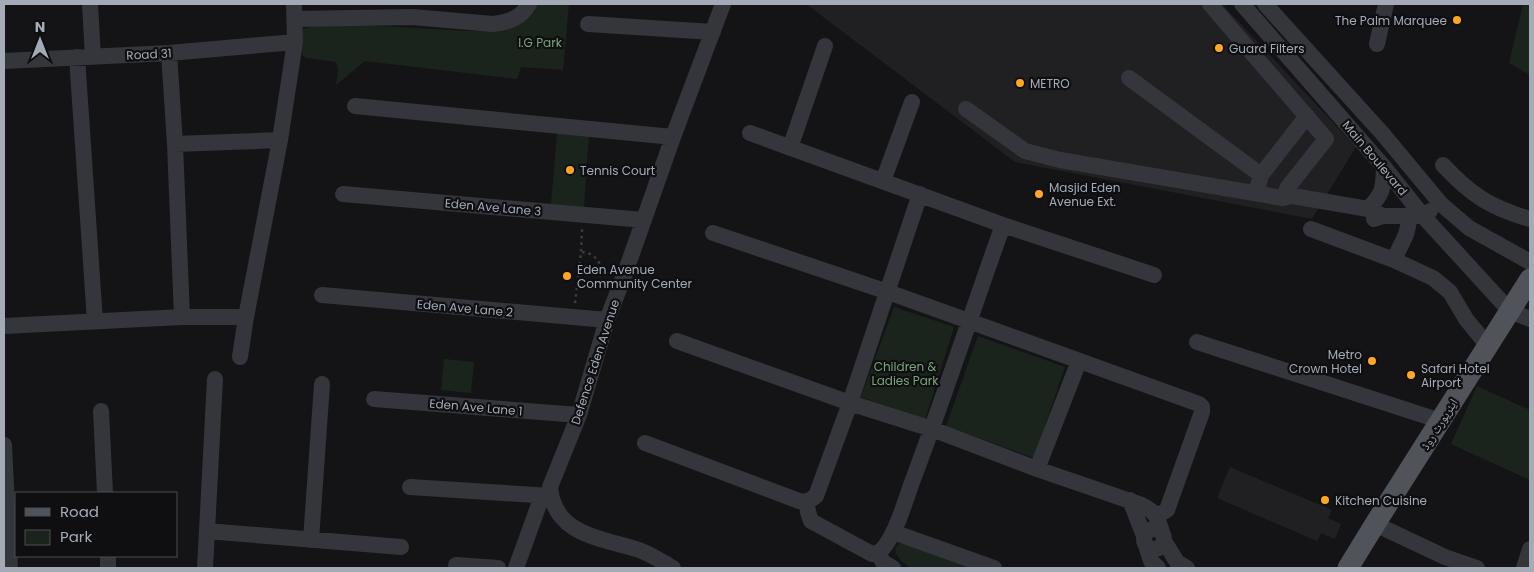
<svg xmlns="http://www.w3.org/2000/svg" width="1534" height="572" font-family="Poppins,'Noto Naskh Arabic',sans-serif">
<rect width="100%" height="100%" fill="#141416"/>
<path fill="#202023" d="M806 4H1222L1356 147 1312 219 1015 162Z
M1230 467 1332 510 1328 518 1341 524 1335 539 1321 533 1317 541 1217 498Z"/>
<path fill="#1b241c" d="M533 4H569L563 70 521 67 517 79 365 61 336 85 338 69 336 62 307 58 302 55 303 29 326 23 469 31C482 31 511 32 520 24 527 19 530 11 533 4Z
M1523 4H1530V75L1509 63Z
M557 133 589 135 584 207 551 204Z
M894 307 954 327 925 420 861 397Z
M978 336 1065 367 1034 458 946 426Z
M444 359 474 362 471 393 441 390Z
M1477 386 1530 410V480L1451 444Z
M900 543 974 568H911L901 561 896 554 895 548Z"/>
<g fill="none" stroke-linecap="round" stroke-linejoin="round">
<path stroke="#3a3d42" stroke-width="2.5" stroke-dasharray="2.5 4" stroke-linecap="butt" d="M600 272 611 274
M577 286C581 286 586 287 589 285 608 279 603 253 581 252
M575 303 581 252 582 229"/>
<path stroke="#34363b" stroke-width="16" d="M90 4 93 57
M1210 4 1326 139 1288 187 1283 198
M1242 4 1384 167 1423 216 1510 311 1530 319
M1265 4 1382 133 1441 204 1469 228 1530 262
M295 19 412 17 493 24C509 22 521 18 529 4
M588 24 713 32
M1377 44 1386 4
M169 53 175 144 182 317
M77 57 95 321
M4 61 169 53 295 42
M1129 78 1261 175 1256 193
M355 106 673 137
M966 109 1025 151 1060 160 1283 198 1293 196 1368 209 1383 216
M750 133 1003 225 1154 275
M175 144 280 140
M790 148 825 46
M1443 165C1471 195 1491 208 1530 219
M1261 175 1307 116
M883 181 912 102
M343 194 644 220
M1368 209C1384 193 1383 188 1384 167
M1374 219 1383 216H1423L1430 211
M1311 229 1394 260C1401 242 1409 236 1409 216
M713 233 888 292 1199 404 1202 407V412L1167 510 1157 516
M1394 260 1433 278 1450 292 1466 319 1488 346
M322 295 607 320
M4 326 182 317H246
M677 341 850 403 932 429 1037 469 1142 505C1157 513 1157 517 1162 532
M1197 342 1441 421
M240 357 246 317 280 140 295 42 294 4
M374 399 579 415
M101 411 105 493
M645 443 799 501 807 502
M4 445 10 568
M1037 469 1079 361
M410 487 551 496
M1130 500 1144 536
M1375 524 1445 557 1477 568
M1144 539a10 10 0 1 1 20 0a10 10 0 1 1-20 0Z
M207 531 401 547
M893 532 994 568
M311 540 322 384
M1164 541 1177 562 1187 568
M1146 545 1151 561 1158 568
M878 553C895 541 906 497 914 477 945 394 973 309 1003 225
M108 556V568
M456 565 498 568
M205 568 215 379
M516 568 542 496
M673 568C662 562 651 554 639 550 603 538 554 536 550 487L579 415 607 320 624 276 673 137 723 4
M893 568 883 562 878 553 872 554 811 521 808 512 807 502 816 496 850 403 920 194
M1524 568 1530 549"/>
<path stroke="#50535a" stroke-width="21" d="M1348 568 1375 524 1530 279"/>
</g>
<g fill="#ffa623" stroke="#0f0f11" stroke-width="2">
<circle cx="1457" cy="20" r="5"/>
<circle cx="1219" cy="48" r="5"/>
<circle cx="1020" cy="83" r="5"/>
<circle cx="570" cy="170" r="5"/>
<circle cx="1039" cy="194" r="5"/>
<circle cx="567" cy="276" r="5"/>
<circle cx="1372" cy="361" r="5"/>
<circle cx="1411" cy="375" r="5"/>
<circle cx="1325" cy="500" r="5"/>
</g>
<g text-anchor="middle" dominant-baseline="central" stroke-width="4.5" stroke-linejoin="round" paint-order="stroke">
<g font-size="12" fill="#a4abb7" stroke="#0f0f11" text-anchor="start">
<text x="1447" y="20" text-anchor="end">The Palm Marquee</text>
<text x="1229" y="48">Guard Filters</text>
<text x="1030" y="83">METRO</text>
<text x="580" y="170">Tennis Court</text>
<text x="1049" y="187">Masjid Eden<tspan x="1049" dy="14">Avenue Ext.</tspan></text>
<text x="577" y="269">Eden Avenue<tspan x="577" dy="14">Community Center</tspan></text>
<text x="1362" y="354" text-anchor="end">Metro<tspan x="1362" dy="14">Crown Hotel</tspan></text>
<text x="1421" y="368">Safari Hotel<tspan x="1421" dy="14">Airport</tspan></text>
<text x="1335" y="500">Kitchen Cuisine</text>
</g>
<g font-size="12" fill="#79a479" stroke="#0f0f11">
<text x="540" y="42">I.G Park</text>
<text x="905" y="366">Children &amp;<tspan x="905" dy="14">Ladies Park</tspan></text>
</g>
<g font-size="12" fill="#a4abb7" stroke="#0f0f11">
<text transform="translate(149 54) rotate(-3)">Road 31</text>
<text transform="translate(1375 158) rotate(50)">Main Boulevard</text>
<text transform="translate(493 207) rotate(5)">Eden Ave Lane 3</text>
<text transform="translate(465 308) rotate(5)">Eden Ave Lane 2</text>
<text transform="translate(595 362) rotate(-72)">Defence Eden Avenue</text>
<text transform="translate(476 407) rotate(5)">Eden Ave Lane 1</text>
<text transform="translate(1439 424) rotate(-58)">ایئرپورٹ روڈ</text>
</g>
</g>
<rect width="1534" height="572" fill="none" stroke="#a4abb7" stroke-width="10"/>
<rect x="15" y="492" width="162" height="65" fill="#0f0f11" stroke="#4b4d53"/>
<rect x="25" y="508" width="25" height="8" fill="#50535a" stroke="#4b4d53"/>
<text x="60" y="517" font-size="15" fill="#a4abb7">Road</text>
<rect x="25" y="530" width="25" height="15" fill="#1b241c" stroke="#4b4d53"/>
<text x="60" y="542" font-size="15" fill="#a4abb7">Park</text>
<g transform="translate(40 40)" stroke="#0f0f11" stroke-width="4" paint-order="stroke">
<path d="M0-4L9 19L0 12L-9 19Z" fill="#a4abb7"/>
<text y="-8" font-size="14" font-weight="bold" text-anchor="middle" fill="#a4abb7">N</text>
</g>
</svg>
